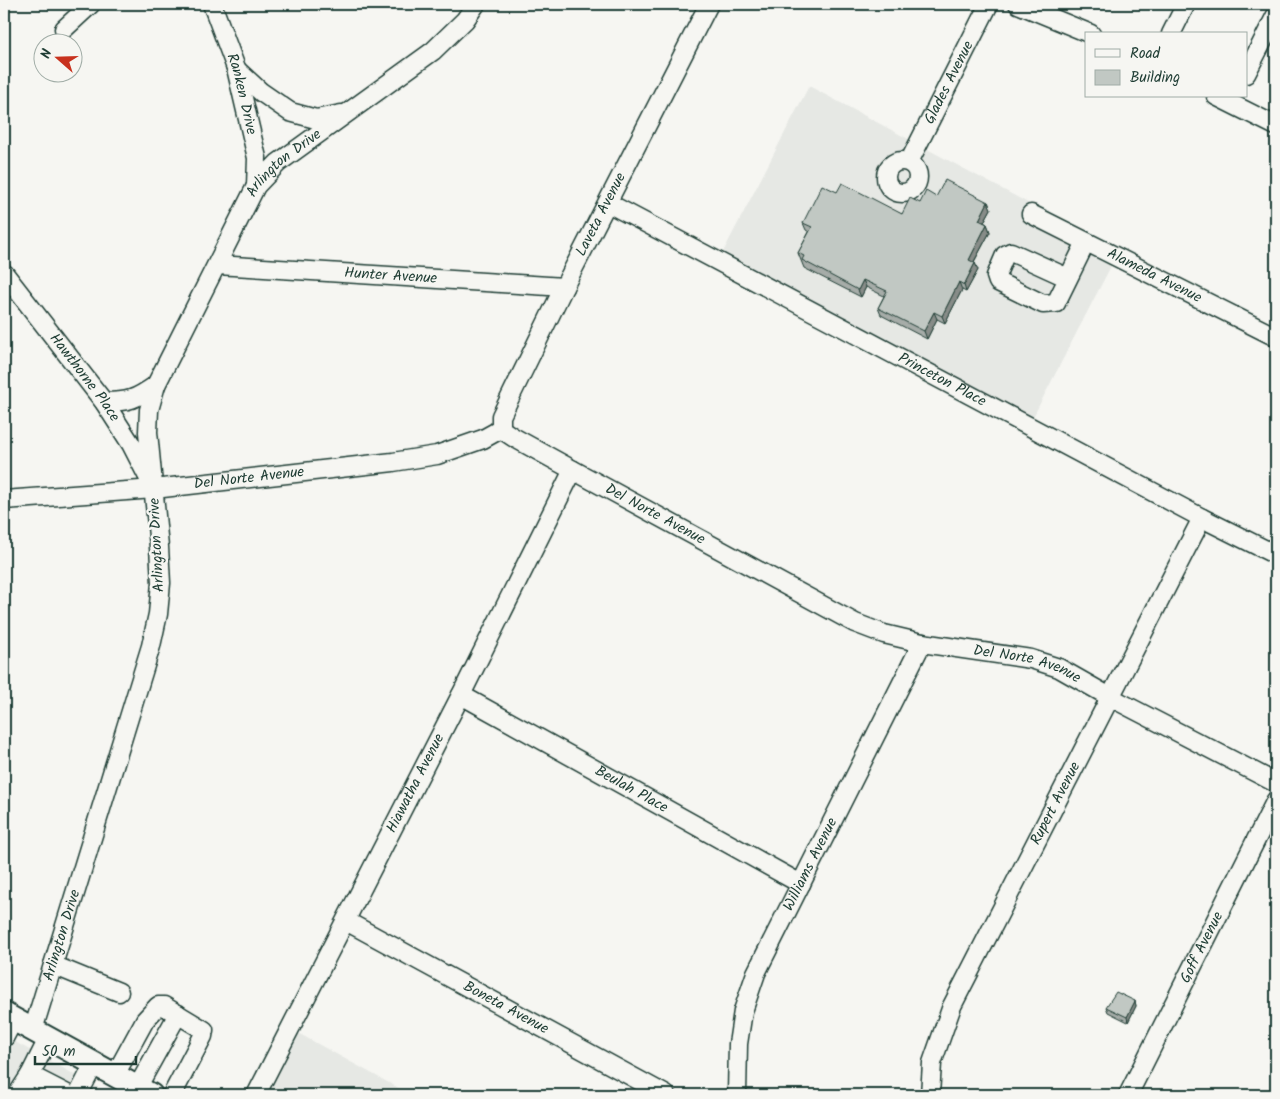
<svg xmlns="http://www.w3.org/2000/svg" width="1280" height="1099" font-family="Kalam,sans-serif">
<rect width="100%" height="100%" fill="#f6f6f2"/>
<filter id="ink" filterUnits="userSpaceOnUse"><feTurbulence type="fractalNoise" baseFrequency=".02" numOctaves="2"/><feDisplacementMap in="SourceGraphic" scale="10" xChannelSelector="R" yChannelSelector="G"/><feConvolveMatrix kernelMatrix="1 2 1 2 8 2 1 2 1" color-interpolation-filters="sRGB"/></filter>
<g filter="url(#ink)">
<path fill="#e6e8e4" d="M809 86 1030 204 1023 217 1112 264 1031 421 722 254Z
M296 1032 411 1095H264Z
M4 1036 112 1095H4Z"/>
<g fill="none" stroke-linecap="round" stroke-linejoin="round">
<g stroke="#1f3d34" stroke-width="21">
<g id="minor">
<path id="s1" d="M212 4 236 68 257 158 256 186"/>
<path d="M1018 4 1091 34"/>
<path d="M64 29 91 4"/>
<path d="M1171 34 1186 4"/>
<path d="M236 69 261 92 290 112 316 119 341 114"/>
<path d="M1246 74 1276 15"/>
<path d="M1216 96 1276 126"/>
<circle cx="902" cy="177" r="16"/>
<path id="s2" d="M909 162 989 4"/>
<path id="s3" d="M608 203 1202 518 1276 555"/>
<path id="s4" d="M1031 214 1276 337"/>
<path id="s5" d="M217 265 564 287"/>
<path id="s6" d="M4 273 104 402 131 444 149 479"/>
<path d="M1068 278 1011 252 1005 255 996 276 998 282 1043 304 1056 303 1086 242"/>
<path d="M104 402C129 402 136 399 156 385"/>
<path id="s7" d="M501 429V416L564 287 709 4"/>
<path id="s8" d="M4 500 154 489 393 462 437 455 483 439 501 429 513 437 573 470 855 623 884 634 922 643 1031 659 1059 668 1110 697 1276 783"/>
<path id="s9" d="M461 695 801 884"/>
<path id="s10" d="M346 921 666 1095"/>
<path d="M53 965 119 992"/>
<path id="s11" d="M33 1030 151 646 158 614 161 583 159 547 148 432 149 410 156 385 256 186 278 163 433 51 465 20 476 4"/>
<path d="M4 1038 14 1019"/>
<path d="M48 1039 30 1075 69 1095"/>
<path d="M115 1075 145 1020 158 1006H164L204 1030 203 1036 172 1095"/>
<path d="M137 1088 178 1014"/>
<path d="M17 1095 30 1075"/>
<path d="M78 1095 94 1064"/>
<path id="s12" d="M256 1095 461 695 573 470"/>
<path id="s13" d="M737 1095 738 1044 743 1011 756 973 922 643"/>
<path id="s14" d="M930 1095 932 1063 952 1006 1202 518"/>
<path id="s15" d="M1128 1095 1276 800"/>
</g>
</g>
<g stroke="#1f3d34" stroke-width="26">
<path id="major" d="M4 1014 151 1095"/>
</g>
<use href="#minor" stroke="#f6f6f2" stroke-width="18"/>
<use href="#major" stroke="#f6f6f2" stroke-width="22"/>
</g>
<path fill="#a6aca8" stroke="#1f3d34" d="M837 192 902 214 920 203 936 197 988 202 991 209 984 222 987 224 990 232 974 262 975 263 978 270 966 292 962 290 945 323 937 319 927 339 881 315 878 308 884 296 866 287 861 297 804 268 798 253 809 232 806 230 803 223Z
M1135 1001 1136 1006 1128 1022 1108 1012 1106 1007Z"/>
<path fill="#878c88" stroke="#1f3d34" d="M988 202 991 209 981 227 979 220Z
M987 224 990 232 971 267 969 260Z
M975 263 978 270 966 292 964 285Z
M863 280 866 287 861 297 858 290Z
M959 282 962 290 945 323 942 316Z
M934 312 937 319 927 339 924 331Z
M1135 1001 1136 1006 1128 1022 1127 1017Z"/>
<path fill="#c1c8c3" stroke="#1f3d34" d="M945 180 988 202 979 220 987 224 969 260 975 263 964 285 959 282 942 316 934 312 924 331 878 308 887 291 863 280 858 290 802 260 804 256 798 253 812 227 803 223 822 185 837 192 842 183 902 214 910 198 920 203 926 191 936 197Z
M1116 992 1135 1001 1127 1017 1106 1007Z"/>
</g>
<g text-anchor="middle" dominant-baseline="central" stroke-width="5" stroke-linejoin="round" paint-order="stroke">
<g font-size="15" fill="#1f3d34" stroke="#f6f6f2">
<text stroke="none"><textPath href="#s2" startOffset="89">Glades Avenue</textPath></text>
<text stroke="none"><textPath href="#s1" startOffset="95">Ranken Drive</textPath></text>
<text stroke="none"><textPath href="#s11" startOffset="924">Arlington Drive</textPath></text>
<text stroke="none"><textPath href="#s7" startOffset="238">Laveta Avenue</textPath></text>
<text stroke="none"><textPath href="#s5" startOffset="174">Hunter Avenue</textPath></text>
<text stroke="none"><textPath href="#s4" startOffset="138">Alameda Avenue</textPath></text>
<text stroke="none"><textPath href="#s6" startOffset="132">Hawthorne Place</textPath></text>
<text stroke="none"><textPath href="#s3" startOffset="378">Princeton Place</textPath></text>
<text stroke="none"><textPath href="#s8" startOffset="246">Del Norte Avenue</textPath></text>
<text stroke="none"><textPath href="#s8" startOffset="681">Del Norte Avenue</textPath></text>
<text transform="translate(157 545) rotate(-93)">Arlington Drive</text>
<text stroke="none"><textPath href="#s8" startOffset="1086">Del Norte Avenue</textPath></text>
<text stroke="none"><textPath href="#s12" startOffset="350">Hiawatha Avenue</textPath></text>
<text stroke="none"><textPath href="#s9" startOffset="195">Beulah Place</textPath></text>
<text stroke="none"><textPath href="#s14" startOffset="320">Rupert Avenue</textPath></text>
<text stroke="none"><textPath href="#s13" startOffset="246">Williams Avenue</textPath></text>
<text stroke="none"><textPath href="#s11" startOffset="99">Arlington Drive</textPath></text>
<text stroke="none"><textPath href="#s15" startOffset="165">Goff Avenue</textPath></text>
<text stroke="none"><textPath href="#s10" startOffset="182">Boneta Avenue</textPath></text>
</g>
</g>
<rect width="1280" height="1099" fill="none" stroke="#f6f6f2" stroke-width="20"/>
<rect x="10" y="10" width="1260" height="1079" fill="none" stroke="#1f3d34" stroke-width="2" filter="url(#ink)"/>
<rect x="1085" y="32" width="162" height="65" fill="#f6f6f2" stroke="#a0aca6"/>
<rect x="1095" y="49" width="25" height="8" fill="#f6f6f2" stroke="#a0aca6"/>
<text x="1130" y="58" font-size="15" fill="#1f3d34">Road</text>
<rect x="1095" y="70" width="25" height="15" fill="#c1c8c3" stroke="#a0aca6"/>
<text x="1130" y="82" font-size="15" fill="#1f3d34">Building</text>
<g transform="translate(58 58) rotate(290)"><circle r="24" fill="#f6f6f2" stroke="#a0aca6"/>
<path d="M0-4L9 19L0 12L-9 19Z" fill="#c8321e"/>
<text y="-8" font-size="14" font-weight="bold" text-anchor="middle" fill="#1f3d34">N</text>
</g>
<path d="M35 1056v8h101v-8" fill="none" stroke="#1f3d34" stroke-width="2.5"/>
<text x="42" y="1056" font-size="15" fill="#1f3d34" stroke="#f6f6f2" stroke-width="4" paint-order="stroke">50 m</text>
</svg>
